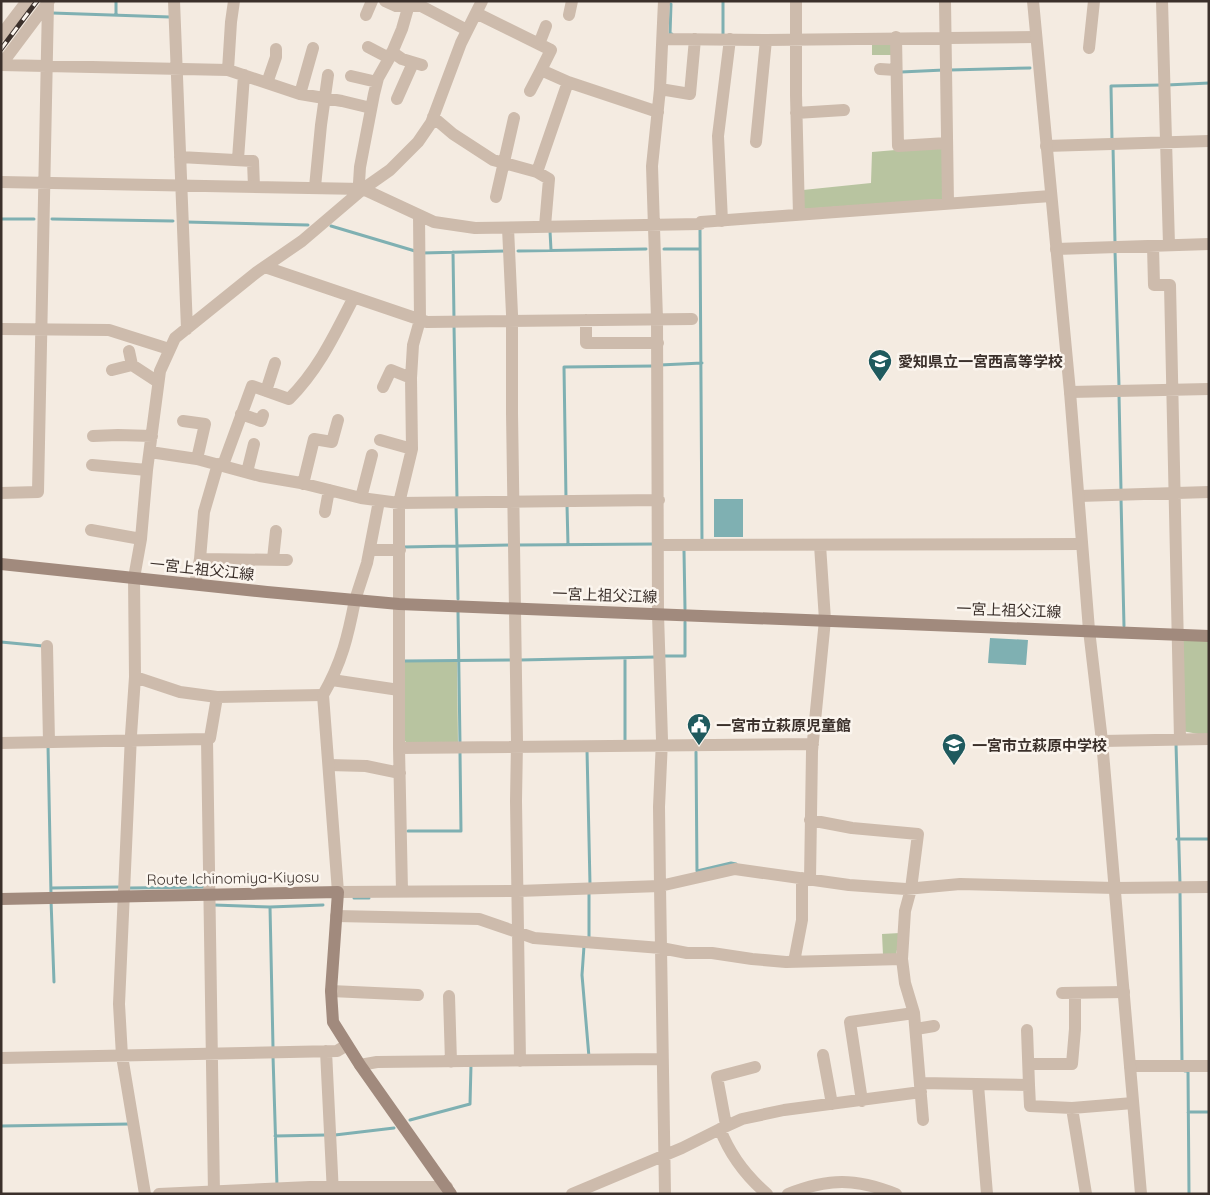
<svg xmlns="http://www.w3.org/2000/svg" width="1210" height="1195" font-family="Quicksand,'Noto Sans JP',sans-serif">
<rect width="100%" height="100%" fill="#f4ebe1"/>
<path fill="#b8c4a0" d="M872 39H895V55H872Z
M943 146V199L804 209 803 190 871 183 872 152Z
M1209 639V736L1182 731 1176 641Z
M457 661 458 744 409 745 405 741 404 662Z
M900 933 896 955H883L882 934Z"/>
<path fill="#7fb0b2" d="M714 499H743V537H714Z
M990 638 1028 640 1026 665 988 663Z"/>
<g fill="none" stroke-linecap="round" stroke-linejoin="round">
<path stroke="#7fb0b2" stroke-width="3" d="M723 1V35
M668 4H671L670 34H672
M52 13 170 17
M116 15V1
M950 70 1030 68
M901 72 944 70
M1167 85 1209 83
M1112 140 1111 86 1161 85
M1113 146 1115 243
M1 219H34
M52 219 173 221
M186 222 308 225
M331 226 415 251
M700 230 702 542
M550 231 551 250
M664 249H700
M518 251 646 249
M1115 251 1119 386
M453 252 454 319
M422 253 505 251
M454 325 457 499
M660 365 702 363
M1119 395 1121 490
M1121 498 1124 626
M566 499 564 367 654 366
M567 505 568 545
M519 545 656 544
M403 547 457 546 456 505
M684 551 685 609
M458 599 457 546 511 545
M458 612 460 744
M1 642 43 646
M665 656H685V622
M625 658V741
M520 660 656 657
M404 661 513 660
M1176 744 1180 884
M48 745 51 894
M587 750 590 884
M696 752 697 871 731 863 736 864
M408 831H461L460 753
M1177 839H1209
M51 888 118 887
M130 888 204 887
M1180 892 1182 1062
M354 898H369
M51 900 54 982
M214 905 270 907
M589 938V893
M585 946H584L582 975 589 1057
M273 1047 270 907 323 905
M273 1056 277 1186
M1185 1071H1188L1189 1194
M1188 1112H1209
M410 1120 470 1104 471 1065
M1 1126 130 1124
M335 1135 394 1128
M275 1136 326 1135"/>
<path stroke="#cdbbac" stroke-width="12" d="M174 1 187 329
M385 1 396 6H421L467 30
M664 1 660 89 652 166 657 319 658 614 662 740 659 807 660 886 665 1194
M796 1V95L799 215
M945 1 948 204
M1162 1 1169 245
M476 13 551 50 541 70 568 82 658 112
M366 15 372 1
M569 15 572 1
M1 35 27 1
M896 37 898 146 947 143
M663 39 766 40 1036 37
M539 44 546 26
M368 47 389 58
M1089 48 1094 1
M392 52 402 59 422 65
M1 65 228 70 300 94 342 101 371 108
M1 65 49 1
M880 69 896 70
M228 70 231 22 234 1
M351 76 377 82
M267 83 276 57V49
M660 89 690 94 695 39
M530 91 541 70
M300 94 313 48
M397 99 413 63
M796 113 844 110
M433 117 453 134 493 160 537 172
M756 142 766 40
M1046 146 1209 141
M180 157 253 161 254 187
M238 159 244 75
M1 182 363 189 434 222 475 228 700 224 701 222 1051 196
M315 187 321 125 328 75
M363 189 359 183 360 167 374 94 378 78 391 55 402 29 410 1
M496 197 514 118
M722 221 718 136 730 39
M545 226 549 179 537 172 568 82
M508 228 512 314V413L517 742 516 801 520 1061
M1153 246 1154 285H1170L1180 739
M1056 249 1209 244
M265 267 427 322 692 319
M586 320V343H658
M1 329 109 330 169 349
M129 351 132 365
M112 370 132 365 158 382
M383 387 391 370 411 378
M266 391 275 363
M1070 392 1209 389
M241 414 261 421 263 415
M183 421 205 424 197 459
M93 436 118 435 152 436
M380 440 412 449
M150 452 197 459 260 476 301 483 361 498 399 503 659 500
M92 465 147 470
M223 465 252 386 289 399C319 369 335 334 354 297
M247 472 254 444
M303 484 314 439 332 442 338 420
M1 493 38 492 48 3
M1079 496 1209 492
M361 498 372 455
M325 512 329 490
M91 530 141 539
M659 545 1082 544
M370 550H400
M200 559 287 560
M273 559 276 531
M195 584 200 559 204 512 218 464
M355 600 367 563 379 501
M47 646 49 742
M135 677 180 692 217 697 323 695
M332 680 399 690
M1102 741 1209 739
M1 743 207 739
M399 748 813 744
M329 765 366 766 400 773
M810 820 852 828 918 834 911 889 905 911 902 959
M810 880 812 751 825 620 820 545
M402 891 399 748V503L412 449 411 378 413 345 420 320 419 215
M338 892 518 891 660 886 735 869 849 885 906 889 960 884 1115 888 1209 887
M336 916 479 919 534 938 661 948 687 953H712L752 959 786 962 902 959 905 983 914 1013 923 1120
M794 962 802 920V878
M331 991 418 995
M1062 993 1124 992
M449 996 451 1062
M916 1029 934 1026
M1027 1030 1029 1085
M326 1051 333 1194
M823 1055 832 1104
M1 1058 337 1051 347 1045
M1029 1064H1072L1075 1029V993
M360 1065 377 1062 662 1059
M1130 1066H1209
M921 1083 1029 1085 1030 1106 1072 1108 1133 1103
M978 1085 987 1194
M862 1101 850 1022 914 1013
M1072 1108 1086 1194
M726 1125 717 1077 755 1067
M720 1129 742 1119 784 1110 921 1092
M145 1194 122 1056 119 1004 131 735 135 677 134 578 141 539 147 470 160 371 175 338 257 272 302 241 363 189 390 170 418 142 431 123 461 43 482 1
M159 1194 310 1187H447
M214 1194 207 739 210 738 217 697
M572 1194 682 1148 720 1129C730 1155 746 1176 767 1194
M788 1194C829 1178 855 1178 896 1194"/>
<path stroke="#cdbbac" stroke-width="12" d="M1033 1 1070 392 1089 630 1102 741 1141 1194
M338 892 323 695C342 662 348 636 355 600"/>
<path stroke="#a18a7d" stroke-width="12" d="M1 564 267 592 399 604 1209 636
M1 899 338 892 331 991 333 1022 360 1065 451 1194"/>
<g stroke="#3b302b" stroke-width="5">
<path id="rail" d="M1 49 37 1"/>
</g>
<use href="#rail" stroke="#fbf5ee" stroke-width="3" stroke-dasharray="9" stroke-linecap="butt"/>
</g>
<defs>
<g id="school-pin" transform="scale(1.25)"><path d="M0 17L-7.5 6A9.5 9.5 0 1 1 7.5 6Z" fill="#1f5a5e" stroke="#fbf5ee"/><path d="M0-5L7-2L0 1L-7-2ZM-4 1L0 2.5L4 1V4Q0 6-4 4Z" fill="#fff"/></g>
<g id="civic-pin" transform="scale(1.25)"><path d="M0 17L-7.5 6A9.5 9.5 0 1 1 7.5 6Z" fill="#1f5a5e" stroke="#fbf5ee"/><path d="M-.6-6.5H3V-4.5H.6V-3L4-1V1h2V6H-6V1h2V-1L-.6-3ZM-1.2 2.5V6h2.4V2.5Z" fill="#fff"/></g>
</defs>
<g fill-rule="evenodd">
<use href="#school-pin" x="880" y="361"/>
<use href="#civic-pin" x="699" y="725"/>
<use href="#school-pin" x="954" y="745"/>
</g>
<g text-anchor="middle" dominant-baseline="central" stroke-width="5" stroke-linejoin="round" paint-order="stroke">
<g font-size="15" font-weight="bold" fill="#3b302b" stroke="#fbf5ee" text-anchor="start">
<text x="898" y="361">愛知県立一宮西高等学校</text>
<text x="716" y="725">一宮市立萩原児童館</text>
<text x="972" y="745">一宮市立萩原中学校</text>
</g>
<g font-size="15" fill="#3b302b" stroke="#fbf5ee">
<text transform="translate(202 569) rotate(6)">一宮上祖父江線</text>
<text transform="translate(605 595) rotate(2)">一宮上祖父江線</text>
<text transform="translate(1009 610) rotate(2)">一宮上祖父江線</text>
<text transform="translate(233 878) rotate(-1)">Route Ichinomiya-Kiyosu</text>
</g>
</g>
<rect width="1210" height="1195" fill="none" stroke="#3b302b" stroke-width="5"/>
</svg>
